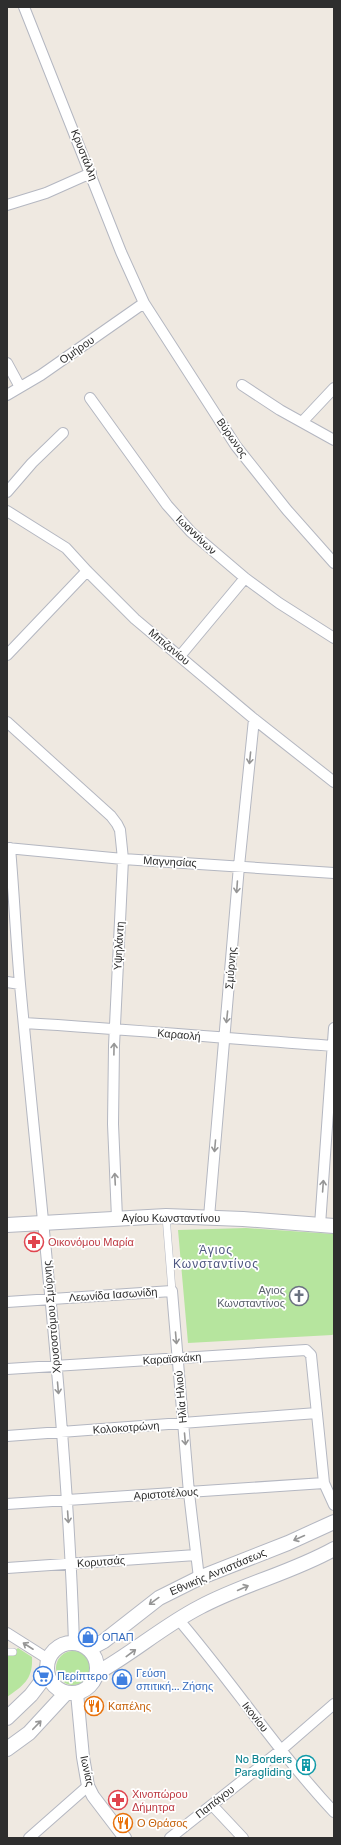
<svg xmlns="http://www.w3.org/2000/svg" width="341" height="1845" font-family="Rubik,sans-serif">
<rect width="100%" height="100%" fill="#efe9e1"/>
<path fill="#b6e59e" d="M246 1228 334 1234V1334L332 1335 188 1343 178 1230Z
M18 1648 32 1657C33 1679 24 1685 7 1697V1657Z
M56 1668a17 17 0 1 1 34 0a17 17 0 1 1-34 0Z"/>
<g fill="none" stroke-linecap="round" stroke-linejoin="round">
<g stroke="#b4b7c1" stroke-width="8">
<path id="pedestrian" d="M166 1216 172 1291
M7 1652H13"/>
</g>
<g stroke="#b4b7c1" stroke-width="12">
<path id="minor" d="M24 7 121 252 144 303 236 446 287 510 334 563
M7 205 46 193 91 173
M7 363 20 387
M242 385 280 410 334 440
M7 395 41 375 144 303
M90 398 167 505 191 532 245 578 279 603 334 638
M303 421 334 388
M7 492 32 463 63 433
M7 511 66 548 87 571 135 619 254 719 334 782
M7 655 87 571
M180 656 245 578
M7 722 111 816 117 824 120 830 123 859 114 1046 113 1124 117 1218
M7 848 123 859 334 873
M10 848C14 894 16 939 20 984 40 1203 67 1423 74 1643
M7 982 20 984
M24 1023C128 1029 231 1039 334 1046
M209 1217 239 866 254 719
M320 1225 334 1028
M7 1302 172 1291 189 1493 199 1578
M7 1369 306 1350 311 1355 324 1483 334 1505
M7 1436 317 1413
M7 1504 324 1483
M7 1568 196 1555
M178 1619C232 1682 277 1751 334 1812
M7 1633 48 1659
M212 1805 243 1838
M29 1838 88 1786
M170 1838 281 1750 334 1704"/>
</g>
<g stroke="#b4b7c1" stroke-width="14">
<path id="tertiary" d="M77 1693 83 1757 88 1786 93 1796 125 1838"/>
</g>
<g stroke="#b4b7c1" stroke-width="16">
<path id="secondary" d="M7 1225 166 1216 243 1219 334 1226
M47 1668a25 25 0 1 1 50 0a25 25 0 1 1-50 0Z
M89 1649 104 1641 159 1598 199 1578 288 1543 334 1522
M97 1673C133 1653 163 1626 200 1607 243 1584 291 1573 334 1549
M7 1718 31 1695 47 1674
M7 1749 29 1733 66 1693"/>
</g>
<use href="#pedestrian" stroke="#fff" stroke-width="7"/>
<use href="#minor" stroke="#fff" stroke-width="10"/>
<use href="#tertiary" stroke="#fff" stroke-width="12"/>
<use href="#secondary" stroke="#fff" stroke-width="14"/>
</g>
<defs><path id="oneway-shaft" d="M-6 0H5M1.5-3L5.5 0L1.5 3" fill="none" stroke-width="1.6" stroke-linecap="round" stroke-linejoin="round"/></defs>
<g stroke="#969696">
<use href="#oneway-shaft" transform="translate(250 758) rotate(96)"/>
<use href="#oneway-shaft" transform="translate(237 887) rotate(94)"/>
<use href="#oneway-shaft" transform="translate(227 1017) rotate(96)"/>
<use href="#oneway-shaft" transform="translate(114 1049) rotate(-89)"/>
<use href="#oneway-shaft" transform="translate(215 1146) rotate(95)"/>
<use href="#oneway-shaft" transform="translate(115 1179) rotate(-93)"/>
<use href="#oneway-shaft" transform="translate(323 1186) rotate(-86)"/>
<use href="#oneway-shaft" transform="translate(176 1338) rotate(85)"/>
<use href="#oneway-shaft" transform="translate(58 1388) rotate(85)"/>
<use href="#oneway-shaft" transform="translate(185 1439) rotate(85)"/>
<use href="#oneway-shaft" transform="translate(68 1517) rotate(86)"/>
<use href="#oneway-shaft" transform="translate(299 1538) rotate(156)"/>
<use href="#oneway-shaft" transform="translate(243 1588) rotate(-24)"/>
<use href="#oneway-shaft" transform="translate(154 1601) rotate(144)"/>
<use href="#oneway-shaft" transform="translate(28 1646) rotate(-147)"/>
<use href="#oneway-shaft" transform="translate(131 1653) rotate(-37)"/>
<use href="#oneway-shaft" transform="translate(37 1725) rotate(-46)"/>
</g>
<defs>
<g id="pharmacy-ring" transform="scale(1)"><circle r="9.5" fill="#fff" stroke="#e0444e" stroke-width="1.5"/><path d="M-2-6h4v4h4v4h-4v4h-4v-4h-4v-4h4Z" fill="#e0444e"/></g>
<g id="church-ring" transform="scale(1)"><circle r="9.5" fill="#fff" stroke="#6b7280" stroke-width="1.5"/><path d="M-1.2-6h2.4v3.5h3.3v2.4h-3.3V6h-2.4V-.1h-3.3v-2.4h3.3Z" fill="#6b7280"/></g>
<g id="shop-ring" transform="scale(1)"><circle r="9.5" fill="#fff" stroke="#3f7fe0" stroke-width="1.5"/><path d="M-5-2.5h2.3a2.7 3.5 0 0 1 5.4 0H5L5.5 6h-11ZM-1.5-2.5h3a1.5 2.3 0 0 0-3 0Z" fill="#3f7fe0"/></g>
<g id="supermarket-ring" transform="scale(1)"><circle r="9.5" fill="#fff" stroke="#3f7fe0" stroke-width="1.5"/><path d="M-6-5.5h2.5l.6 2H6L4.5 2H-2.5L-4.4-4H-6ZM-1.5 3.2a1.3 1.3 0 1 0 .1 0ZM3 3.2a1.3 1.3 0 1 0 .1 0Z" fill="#3f7fe0"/></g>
<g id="restaurant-ring" transform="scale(1)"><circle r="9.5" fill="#fff" stroke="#e8710a" stroke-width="1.5"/><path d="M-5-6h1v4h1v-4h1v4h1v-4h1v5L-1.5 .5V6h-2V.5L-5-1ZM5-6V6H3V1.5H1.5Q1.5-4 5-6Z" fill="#e8710a"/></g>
<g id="building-ring" transform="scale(1)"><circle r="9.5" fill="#fff" stroke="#0f9aa8" stroke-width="1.5"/><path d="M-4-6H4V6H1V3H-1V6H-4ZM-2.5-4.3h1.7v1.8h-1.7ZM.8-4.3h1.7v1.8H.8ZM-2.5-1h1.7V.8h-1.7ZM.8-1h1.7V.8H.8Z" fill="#0f9aa8"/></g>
</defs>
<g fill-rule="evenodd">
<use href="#pharmacy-ring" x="34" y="1242"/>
<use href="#church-ring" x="299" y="1296"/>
<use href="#shop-ring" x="88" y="1637"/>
<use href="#supermarket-ring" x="43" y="1676"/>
<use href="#shop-ring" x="122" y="1679"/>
<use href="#restaurant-ring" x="94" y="1706"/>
<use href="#building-ring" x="306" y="1765"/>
<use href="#pharmacy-ring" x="118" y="1800"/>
<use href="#restaurant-ring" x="123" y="1823"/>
</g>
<g text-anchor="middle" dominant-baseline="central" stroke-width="3.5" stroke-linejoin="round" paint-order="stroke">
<g font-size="11" fill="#2e2e2e" stroke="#fff">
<text transform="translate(84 155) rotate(68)">Κρυστάλλη</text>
<text transform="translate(77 350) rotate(-35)">Ομήρου</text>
<text transform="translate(232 438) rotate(55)">Βύρωνος</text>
<text transform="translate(196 535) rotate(44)">Ιωαννίνων</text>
<text transform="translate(169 647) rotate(40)">Μπιζανίου</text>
<text transform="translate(170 862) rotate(3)">Μαγνησίας</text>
<text transform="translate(119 946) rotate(-87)">Υψηλάντη</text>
<text transform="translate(231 968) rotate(-85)">Σμύρνης</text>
<text transform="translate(179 1035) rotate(5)">Καραολή</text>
<text x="171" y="1218">Αγίου Κωνσταντίνου</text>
<text transform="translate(113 1295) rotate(-4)">Λεωνίδα Ιασωνίδη</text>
<text transform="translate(52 1317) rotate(-95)">Χρυσοστόμου Σμύρνης</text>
<text transform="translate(172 1359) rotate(-4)">Καραϊσκάκη</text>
<text transform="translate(181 1397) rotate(-95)">Ηλία Ηλιού</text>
<text transform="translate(126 1428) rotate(-4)">Κολοκοτρώνη</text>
<text transform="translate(166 1494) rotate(-4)">Αριστοτέλους</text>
<text transform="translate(101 1562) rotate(-4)">Κορυτσάς</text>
<text transform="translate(218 1572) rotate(-23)">Εθνικής Αντιστάσεως</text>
<text transform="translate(255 1717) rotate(52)">Ικονίου</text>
<text transform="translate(87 1771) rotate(78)">Ιωνίας</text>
<text transform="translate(215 1802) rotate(-38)">Παπάγου</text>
</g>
<g font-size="11" fill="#be3a42" stroke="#fff" text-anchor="start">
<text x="48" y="1242">Οικονόμου Μαρία</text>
<text x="132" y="1794">Χινοπώρου<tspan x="132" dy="13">Δήμητρα</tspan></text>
</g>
<g font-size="11" fill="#5b616d" stroke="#fff" text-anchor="end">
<text x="285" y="1290">Αγιος<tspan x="285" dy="13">Κωνσταντίνος</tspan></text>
</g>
<g font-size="11" fill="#366cbe" stroke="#fff" text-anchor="start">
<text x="102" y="1637">ΟΠΑΠ</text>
<text x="136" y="1673">Γεύση<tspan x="136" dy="13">σπιτική... Ζήσης</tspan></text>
<text x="57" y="1676">Περίπτερο</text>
</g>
<g font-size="11" fill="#c56008" stroke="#fff" text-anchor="start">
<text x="108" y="1706">Καπέλης</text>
<text x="137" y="1823">Ο Θράσος</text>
</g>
<g font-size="11" fill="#0d838f" stroke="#fff" text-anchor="end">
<text x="292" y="1759">No Borders<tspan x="292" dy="13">Paragliding</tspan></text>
</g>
<g font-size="12" letter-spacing="1" fill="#4d5680" stroke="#fff">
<text x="216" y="1250">Άγιος<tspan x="216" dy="14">Κωνσταντίνος</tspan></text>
</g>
</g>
<rect width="341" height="1845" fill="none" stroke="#2e2e2e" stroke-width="16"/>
</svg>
